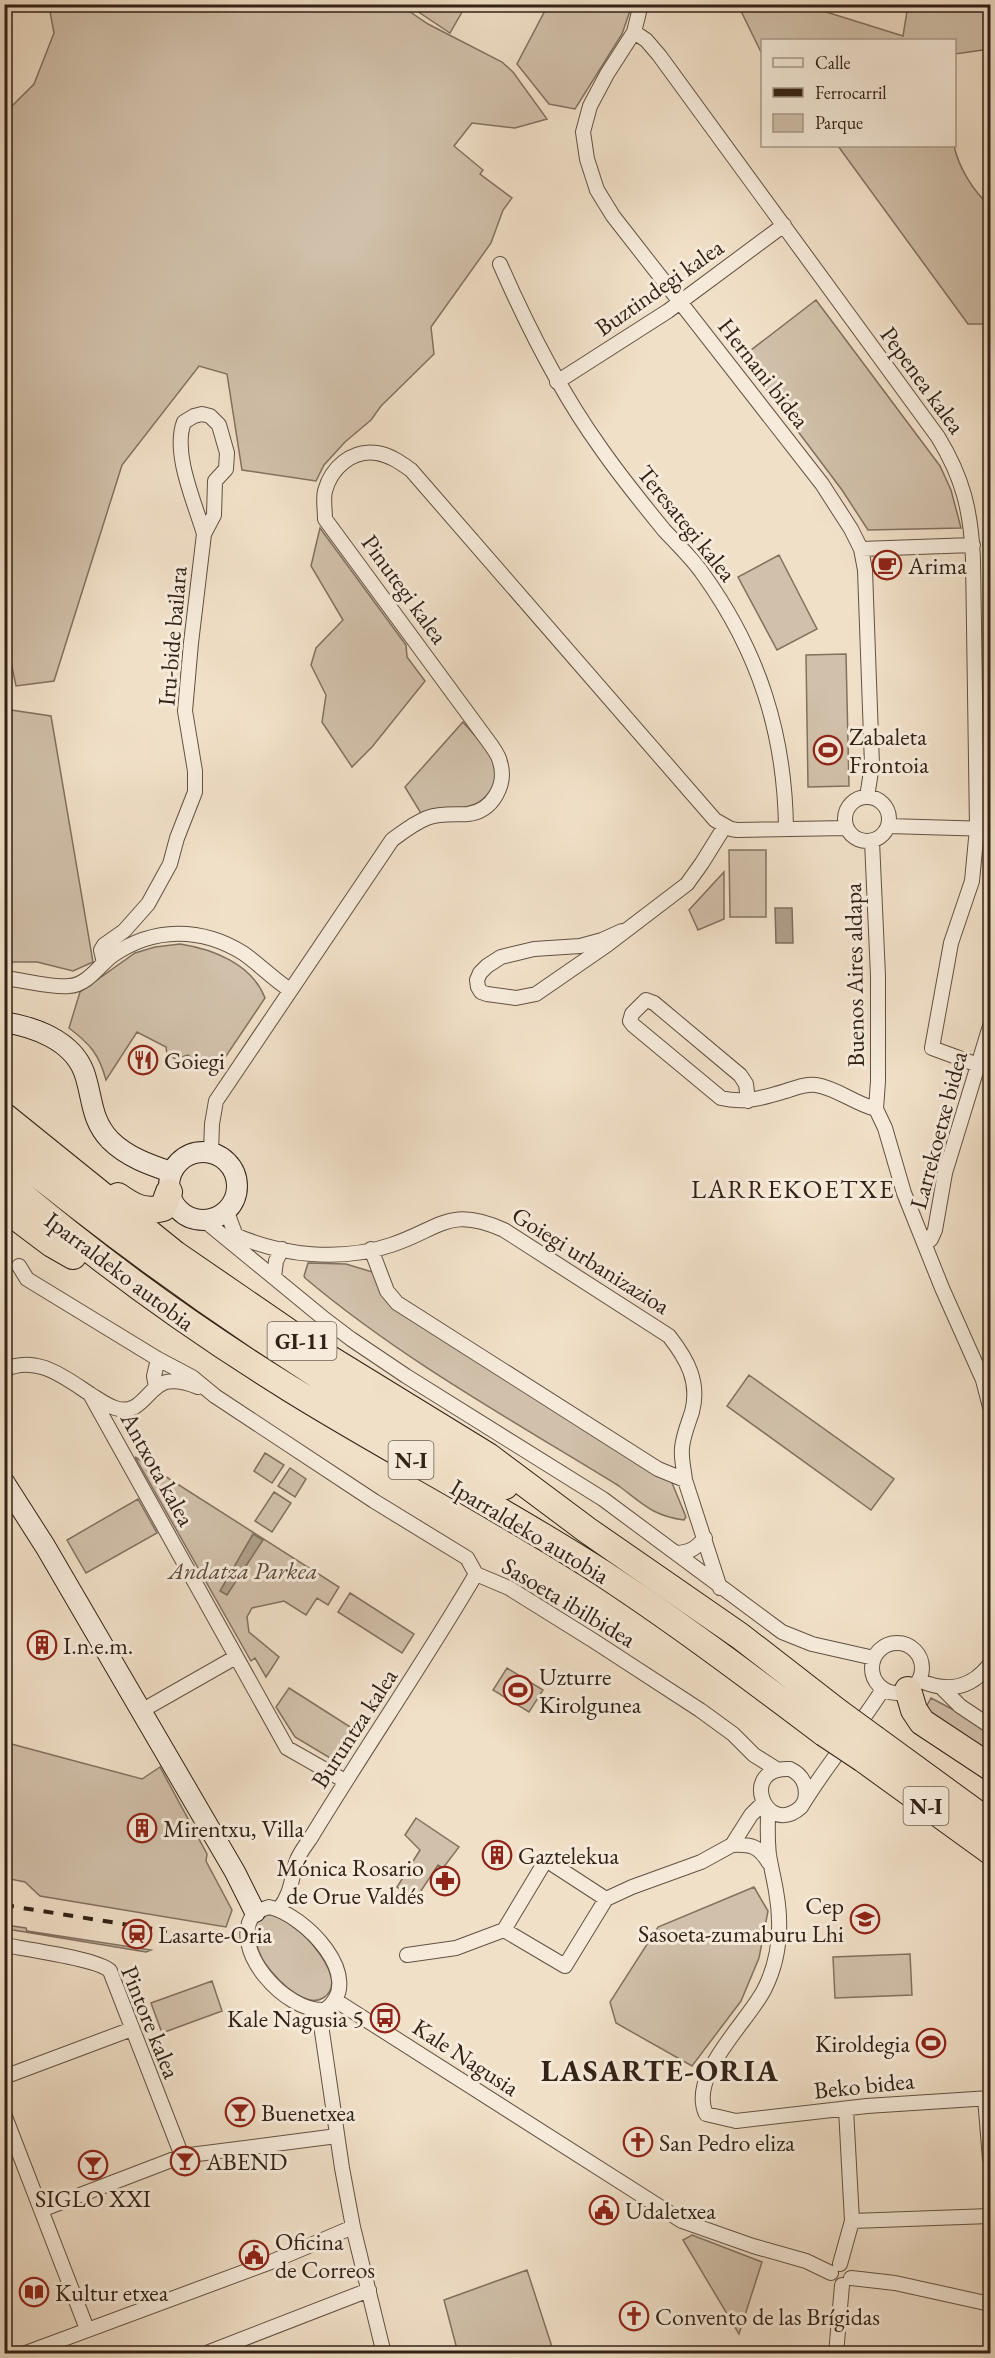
<svg xmlns="http://www.w3.org/2000/svg" width="995" height="2358" font-family="'EB Garamond',serif">
<rect width="100%" height="100%" fill="#f1e0c8"/>
<filter id="stains"><feTurbulence type="fractalNoise" baseFrequency=".00333" numOctaves="4"/><feColorMatrix values="0 0 0 0 .2 0 0 0 0 .09 0 0 0 0 .02 0 0 0 .5 -.17"/></filter>
<radialGradient id="worn" r=".72"><stop offset=".6" stop-color="#630" stop-opacity="0"/><stop offset="1" stop-color="#630" stop-opacity=".3"/></radialGradient>
<path fill="#d1c0aa" stroke="#827060" stroke-width="1.5" d="M52 5H400L428 24 502 62 513 72 547 119 515 128 472 123 454 146 483 170 480 174 512 198 503 210 491 243 431 327 434 354 381 406 371 420 345 442 324 465 316 481 242 470 227 374 199 366 122 465 54 681 16 686 4 629V222L8 218 4 217 5 113 34 84 54 33 49 6Z
M408 5H466L450 33Z
M548 5H632L622 34 575 109 549 104 517 64Z
M738 5H804L903 36 908 5H990V49L955 54 954 40H762V54Z
M838 146H954C959 168 973 191 990 206V324H968Z
M816 300 940 466 951 490 961 528 868 530 842 490 742 357Z
M320 528 406 645 407 657 425 681 372 747 352 767 322 722 326 695 311 665 316 648 343 620 311 566Z
M779 555 817 629 777 650 738 577Z
M846 654 849 786 808 787 806 655Z
M11 710 51 716 93 962 73 971 37 962H5L4 750Z
M463 722C479 741 507 764 491 790 486 797 481 803 473 805 457 810 439 811 422 815L405 787Z
M729 850H766V917H730Z
M724 872V919L698 930 689 910Z
M180 944C213 949 252 964 265 998L214 1074 188 1055 175 1059 167 1054 166 1047 137 1032 106 1080C99 1054 90 1044 69 1028L80 992 135 953 155 947Z
M308 1263 346 1264 379 1274 384 1292 670 1478 686 1517 684 1520C653 1516 643 1504 619 1486 512 1420 401 1359 305 1278L304 1276Z
M749 1375 894 1479 871 1510 727 1406Z
M265 1453 284 1465 272 1483 254 1471Z
M135 1457 339 1587 328 1605 317 1598 306 1615 284 1601 252 1608 247 1617 249 1632 279 1657 266 1677 255 1658 251 1661Z
M290 1468 306 1479 295 1497 278 1486Z
M274 1492 291 1503 272 1532 255 1521Z
M138 1499 157 1533 86 1573 67 1540Z
M350 1593 414 1634 402 1653 338 1612Z
M507 1668 543 1690 529 1712 493 1690Z
M289 1688 355 1730 335 1761 295 1737 276 1707Z
M931 1698 990 1729V1760L925 1709Z
M4 1742 142 1779 160 1767 207 1854 206 1861 232 1910 226 1927 40 1896 25 1882 5 1878Z
M416 1818 459 1847 443 1868 438 1865 415 1900 397 1887 420 1850 405 1835Z
M754 1887 768 1911 759 1958 741 2001 692 2066 616 2023 610 2002 658 1927Z
M266 1914C272 1915 279 1915 284 1918 301 1928 352 1981 323 1998 303 2010 270 1973 262 1958 256 1947 254 1935 254 1923Z
M5 1925 26 1928 27 1931 151 1950 146 1952 13 1930 5 1928Z
M910 1954 912 1995 835 1998 833 1957Z
M212 1981 222 2011 162 2033 151 2003Z
M692 2235 762 2262 739 2334 683 2240Z
M527 2270 554 2353H458L444 2300Z"/>
<path fill="#b09f8b" stroke="#7e6d5c" stroke-width="1.5" d="M775 908H792L793 943H776Z
M253 1534 263 1540 227 1595 220 1591Z"/>
<g fill="none" stroke-linecap="round" stroke-linejoin="round">
<g stroke="#625142" stroke-width="16">
<path id="street" d="M641 4 634 32 607 74 590 106 583 132 587 159 597 190 613 216 822 484 851 529 861 549 865 570 872 765 867 797
M634 32 646 40 659 55 938 437C963 478 971 511 973 559L977 828 972 881 951 943 932 1048 978 1065
M500 264C528 328 559 390 600 447 620 476 642 503 664 530 677 544 692 558 703 574 759 652 785 734 786 829
M557 382 668 311 784 225
M202 414 210 416 219 425 227 453 226 469 215 481 214 515 204 534C195 503 172 453 184 422L194 416Z
M861 549 973 545
M845 819a22 22 0 1 1 44 0a22 22 0 1 1-44 0Z
M888 826 990 829
M872 841 878 976V1081L876 1109 885 1128 904 1193 942 1288 983 1380 990 1407
M622 931 602 940 580 946 534 949 501 957 487 966 480 973 477 980 478 987 481 992 487 994 516 998 536 994 607 945 687 884 702 863 725 826
M104 963 101 950 104 945 124 931 148 904 170 864 177 838 195 792V771L185 711 191 643 204 534
M4 978C23 980 52 988 69 986 88 985 99 965 113 955 154 927 201 927 243 953 259 964 273 979 290 990
M748 1101 746 1084 740 1075 654 1003 646 1000 632 1014 630 1021 633 1025 721 1098C745 1104 766 1097 789 1090 798 1087 806 1084 816 1085 837 1088 855 1104 876 1109
M211 1152 212 1124 216 1101 392 840C403 832 414 823 427 818 441 813 454 815 468 814 493 811 507 784 500 762 499 756 495 751 491 745L325 519C325 510 323 499 325 491 331 468 352 449 377 453 390 455 401 463 411 470L715 820 731 829 737 830 847 828
M227 1212 237 1239
M205 1221 322 1317 351 1339 406 1376 603 1499 782 1632 812 1644 874 1658
M233 1234C281 1256 341 1262 391 1245 440 1229 449 1205 504 1230L669 1336C687 1359 700 1382 692 1412 688 1424 683 1436 682 1448 681 1459 684 1470 685 1480L720 1588
M925 1244 931 1239 935 1230 945 1173 990 1026
M371 1249 387 1291 397 1303 658 1469 685 1480
M19 1266 27 1279 158 1359 192 1377 215 1396 374 1501 467 1558 476 1574 509 1588 594 1641 700 1710 733 1734 754 1755 778 1770
M274 1277 276 1261 282 1249
M4 1370C36 1354 64 1377 90 1394L287 1748 345 1781
M156 1387 154 1376 158 1359
M90 1394C98 1399 106 1405 115 1408 141 1417 147 1387 166 1382 176 1380 188 1383 198 1387
M677 1553C691 1552 696 1548 705 1538
M872 1668a25 25 0 1 1 50 0a25 25 0 1 1-50 0Z
M919 1680C947 1693 971 1689 990 1664
M943 1689 960 1706 990 1726
M141 1711 236 1657
M805 1800C808 1786 803 1775 790 1769 738 1766 765 1839 801 1807 826 1765 858 1729 883 1689
M768 1809C768 1824 767 1839 769 1855 771 1867 774 1879 776 1891 782 1924 780 1959 764 1990 747 2023 688 2075 706 2114L736 2121 867 2106 990 2098
M732 1845C751 1844 759 1846 769 1863
M606 1899 632 1887 701 1862 732 1845 751 1815 763 1803
M269 1907C304 1914 368 1979 325 2010 286 2013 226 1948 255 1912Z
M279 1909C291 1894 291 1881 296 1863 298 1855 305 1846 310 1839 364 1750 423 1664 476 1574
M4 1945C25 1949 99 1959 110 1971L182 2156
M407 1955 456 1948 504 1930 546 1860 606 1899 565 1966 504 1930
M335 2000 682 2221 753 2246 806 2261 831 2273
M319 2011 342 2168 353 2227 384 2354
M4 2077 132 2029
M985 2098 990 2159
M4 2114 87 2329
M41 2210 182 2156 337 2136
M852 2221 990 2216
M840 2264 852 2221 846 2109
M851 2278 895 2283 990 2304
M23 2354 271 2262 353 2227
M204 2354 369 2290
M836 2354 842 2285"/>
</g>
<g stroke="#322116" stroke-width="22">
<path id="secondary" d="M4 1022C34 1027 72 1040 84 1072 93 1097 90 1119 110 1140 127 1157 150 1165 171 1172
M169 1186a34 34 0 1 1 68 0a34 34 0 1 1-68 0Z
M4 1482 45 1546 235 1872 255 1912"/>
</g>
<g stroke="#322116" stroke-width="28">
<path id="highway" d="M4 1116 175 1254 309 1346 488 1456 587 1530 740 1636 838 1712
M4 1147C161 1276 327 1389 505 1486
M4 1180C94 1257 189 1326 289 1388 392 1452 500 1507 602 1573 678 1623 751 1678 824 1733
M118 1196C133 1207 145 1213 163 1208L169 1192
M4 1208 52 1244 73 1256
M908 1690 914 1710 922 1722 990 1767
M875 1739 990 1823
M863 1759 990 1851"/>
</g>
<use href="#street" stroke="#f6ebdb" stroke-width="14"/>
<use href="#secondary" stroke="#f6ebdb" stroke-width="20"/>
<use href="#highway" stroke="#f1e0c8" stroke-width="26"/>
<path stroke="#322116" stroke-width="4" stroke-dasharray="10 10" stroke-linecap="butt" d="M4 1905 167 1931"/>
<g stroke="#322116" stroke-width="28" stroke-linecap="butt">
<path id="highway-bridge" d="M838 1712 875 1739
M824 1733 863 1759"/>
</g>
<use href="#highway-bridge" stroke="#f1e0c8" stroke-width="26"/>
</g>
<defs>
<g id="cafe-ring" transform="scale(1.5)"><circle r="9.5" fill="#f6ebdb" stroke="#8f2418" stroke-width="1.5"/><path d="M-5.5-4.5H6V0H3Q3 3.5 0 3.5H-2.5Q-5.5 3.5-5.5 0ZM3-3.2v2h1.7v-2ZM-6 4.5H4V6H-6Z" fill="#8f2418"/></g>
<g id="stadium-ring" transform="scale(1.5)"><circle r="9.5" fill="#f6ebdb" stroke="#8f2418" stroke-width="1.5"/><path d="M0-5a6.5 5 0 1 0 0 10a6.5 5 0 1 0 0-10ZM-3.5-1.8h7v3.6h-7Z" fill="#8f2418"/></g>
<g id="restaurant-ring" transform="scale(1.5)"><circle r="9.5" fill="#f6ebdb" stroke="#8f2418" stroke-width="1.5"/><path d="M-5-6h1v4h1v-4h1v4h1v-4h1v5L-1.5 .5V6h-2V.5L-5-1ZM5-6V6H3V1.5H1.5Q1.5-4 5-6Z" fill="#8f2418"/></g>
<g id="building-ring" transform="scale(1.5)"><circle r="9.5" fill="#f6ebdb" stroke="#8f2418" stroke-width="1.5"/><path d="M-4-6H4V6H1V3H-1V6H-4ZM-2.5-4.3h1.7v1.8h-1.7ZM.8-4.3h1.7v1.8H.8ZM-2.5-1h1.7V.8h-1.7ZM.8-1h1.7V.8H.8Z" fill="#8f2418"/></g>
<g id="pharmacy-ring" transform="scale(1.5)"><circle r="9.5" fill="#f6ebdb" stroke="#8f2418" stroke-width="1.5"/><path d="M-2-6h4v4h4v4h-4v4h-4v-4h-4v-4h4Z" fill="#8f2418"/></g>
<g id="school-ring" transform="scale(1.5)"><circle r="9.5" fill="#f6ebdb" stroke="#8f2418" stroke-width="1.5"/><path d="M0-5L7-2L0 1L-7-2ZM-4 1L0 2.5L4 1V4Q0 6-4 4Z" fill="#8f2418"/></g>
<g id="station-ring" transform="scale(1.5)"><circle r="9.5" fill="#f6ebdb" stroke="#8f2418" stroke-width="1.5"/><path d="M-3-6H3Q5-6 5-4V2Q5 4 3 4L4.5 6H3L1.5 4h-3L-3 6H-4.5L-3 4Q-5 4-5 2V-4Q-5-6-3-6ZM-3.5-4v3h7v-3ZM-3.5 1v1.5H-2V1ZM2 1v1.5H3.5V1Z" fill="#8f2418"/></g>
<g id="bus-ring" transform="scale(1.5)"><circle r="9.5" fill="#f6ebdb" stroke="#8f2418" stroke-width="1.5"/><path d="M-5-6H5V4H4V6H2V4H-2V6H-4V4H-5ZM-3.5-4V0h7V-4ZM-3.5 1.2v1.5H-2V1.2ZM2 1.2v1.5H3.5V1.2Z" fill="#8f2418"/></g>
<g id="bar-ring" transform="scale(1.5)"><circle r="9.5" fill="#f6ebdb" stroke="#8f2418" stroke-width="1.5"/><path d="M-6-5H6L.8 .8V4.5H3.5V6h-7V4.5H-.8V.8Z" fill="#8f2418"/></g>
<g id="church-ring" transform="scale(1.5)"><circle r="9.5" fill="#f6ebdb" stroke="#8f2418" stroke-width="1.5"/><path d="M-1.2-6h2.4v3.5h3.3v2.4h-3.3V6h-2.4V-.1h-3.3v-2.4h3.3Z" fill="#8f2418"/></g>
<g id="civic-ring" transform="scale(1.5)"><circle r="9.5" fill="#f6ebdb" stroke="#8f2418" stroke-width="1.5"/><path d="M-.6-6.5H3V-4.5H.6V-3L4-1V1h2V6H-6V1h2V-1L-.6-3ZM-1.2 2.5V6h2.4V2.5Z" fill="#8f2418"/></g>
<g id="library-ring" transform="scale(1.5)"><circle r="9.5" fill="#f6ebdb" stroke="#8f2418" stroke-width="1.5"/><path d="M-6-4Q-3-5.5-.7-3.5V5Q-3 3-6 4ZM6-4Q3-5.5 .7-3.5V5Q3 3 6 4Z" fill="#8f2418"/></g>
</defs>
<g fill-rule="evenodd">
<use href="#cafe-ring" x="887" y="565"/>
<use href="#stadium-ring" x="828" y="750"/>
<use href="#restaurant-ring" x="143" y="1060"/>
<use href="#building-ring" x="42" y="1645"/>
<use href="#stadium-ring" x="518" y="1690"/>
<use href="#building-ring" x="142" y="1828"/>
<use href="#building-ring" x="497" y="1855"/>
<use href="#pharmacy-ring" x="445" y="1881"/>
<use href="#school-ring" x="865" y="1919"/>
<use href="#station-ring" x="137" y="1934"/>
<use href="#bus-ring" x="385" y="2018"/>
<use href="#stadium-ring" x="931" y="2043"/>
<use href="#bar-ring" x="240" y="2112"/>
<use href="#church-ring" x="638" y="2142"/>
<use href="#bar-ring" x="185" y="2161"/>
<use href="#bar-ring" x="93" y="2165"/>
<use href="#civic-ring" x="604" y="2210"/>
<use href="#civic-ring" x="254" y="2255"/>
<use href="#library-ring" x="34" y="2292"/>
<use href="#church-ring" x="634" y="2316"/>
</g>
<g text-anchor="middle" dominant-baseline="central" stroke-width="6" stroke-linejoin="round" paint-order="stroke">
<g fill="#f6ebdb" stroke="#6d5e51" stroke-width="1.5">
<rect x="267.5" y="1322" width="69" height="38" rx="4.5"/>
<rect x="388.5" y="1441" width="45" height="38" rx="4.5"/>
<rect x="903.5" y="1787" width="45" height="38" rx="4.5"/>
</g>
<g font-size="22" font-weight="bold" fill="#322116">
<text x="302" y="1341">GI-11</text>
<text x="411" y="1460">N-I</text>
<text x="926" y="1806">N-I</text>
</g>
<g font-size="24" fill="#322116" stroke="#f6ebdb">
<text transform="translate(659 287) rotate(-35)">Buztindegi kalea</text>
<text transform="translate(764 373) rotate(52)">Hernani bidea</text>
<text transform="translate(923 380) rotate(54)">Pepenea kalea</text>
<text transform="translate(687 523) rotate(51)">Teresategi kalea</text>
<text transform="translate(405 589) rotate(54)">Pinutegi kalea</text>
<text transform="translate(172 636) rotate(-85)">Iru-bide bailara</text>
<text transform="translate(854 975) rotate(-91)">Buenos Aires aldapa</text>
<text transform="translate(938 1130) rotate(-75)">Larrekoetxe bidea</text>
<text transform="translate(591 1260) rotate(32)">Goiegi urbanizazioa</text>
<text transform="translate(120 1271) rotate(37)">Iparraldeko autobia</text>
<text transform="translate(158 1469) rotate(61)">Antxota kalea</text>
<text transform="translate(530 1531) rotate(31)">Iparraldeko autobia</text>
<text transform="translate(569 1602) rotate(31)">Sasoeta ibilbidea</text>
<text transform="translate(354 1728) rotate(-57)">Buruntza kalea</text>
<text transform="translate(151 2022) rotate(68)">Pintore kalea</text>
<text transform="translate(466 2057) rotate(33)">Kale Nagusia</text>
<text transform="translate(864 2085) rotate(-6)">Beko bidea</text>
</g>
<g font-size="24" fill="#322116" stroke="#f6ebdb" text-anchor="start">
<text x="908" y="565">Arima</text>
<text x="849" y="736">Zabaleta<tspan x="849" dy="28">Frontoia</tspan></text>
<text x="164" y="1060">Goiegi</text>
<text x="63" y="1645">I.n.e.m.</text>
<text x="539" y="1676">Uzturre<tspan x="539" dy="28">Kirolgunea</tspan></text>
<text x="163" y="1828">Mirentxu, Villa</text>
<text x="518" y="1855">Gaztelekua</text>
<text x="424" y="1867" text-anchor="end">Mónica Rosario<tspan x="424" dy="28">de Orue Valdés</tspan></text>
<text x="844" y="1905" text-anchor="end">Cep<tspan x="844" dy="28">Sasoeta-zumaburu Lhi</tspan></text>
<text x="158" y="1934">Lasarte-Oria</text>
<text x="364" y="2018" text-anchor="end">Kale Nagusia 5</text>
<text x="910" y="2043" text-anchor="end">Kiroldegia</text>
<text x="261" y="2112">Buenetxea</text>
<text x="659" y="2142">San Pedro eliza</text>
<text x="206" y="2161">ABEND</text>
<text x="93" y="2198" text-anchor="middle">SIGLO XXI</text>
<text x="625" y="2210">Udaletxea</text>
<text x="275" y="2241">Oficina<tspan x="275" dy="28">de Correos</tspan></text>
<text x="55" y="2292">Kultur etxea</text>
<text x="655" y="2316">Convento de las Brígidas</text>
</g>
<g font-size="24" font-style="italic" fill="#5a493b" stroke="#f6ebdb">
<text x="243" y="1570">Andatza Parkea</text>
</g>
<g font-size="26" letter-spacing="1.5" fill="#322116" stroke="#f6ebdb">
<text x="793" y="1189">LARREKOETXE</text>
</g>
<g font-size="30" font-weight="bold" letter-spacing="1.5" fill="#322116" stroke="#f6ebdb">
<text x="660" y="2070">LASARTE-ORIA</text>
</g>
</g>
<rect width="995" height="2358" fill="none" stroke="#f1e0c8" stroke-width="24"/>
<rect x="6" y="6" width="983" height="2346" fill="none" stroke="#322116" stroke-width="3"/>
<rect x="12" y="12" width="971" height="2334" fill="none" stroke="#322116" stroke-width="1.5"/>
<rect x="761" y="39" width="195" height="108" fill="#f6ebdb" stroke="#a89a8c" stroke-width="1.5"/>
<rect x="773" y="58" width="30" height="9" fill="#f6ebdb" stroke="#a89a8c" stroke-width="1.5"/>
<text x="815" y="69" font-size="18" fill="#322116">Calle</text>
<rect x="773" y="88" width="30" height="9" fill="#322116" stroke="#a89a8c" stroke-width="1.5"/>
<text x="815" y="99" font-size="18" fill="#322116">Ferrocarril</text>
<rect x="773" y="114" width="30" height="18" fill="#d1c0aa" stroke="#a89a8c" stroke-width="1.5"/>
<text x="815" y="129" font-size="18" fill="#322116">Parque</text>
<rect width="100%" height="100%" filter="url(#stains)"/>
<rect width="100%" height="100%" fill="url(#worn)"/>
</svg>
